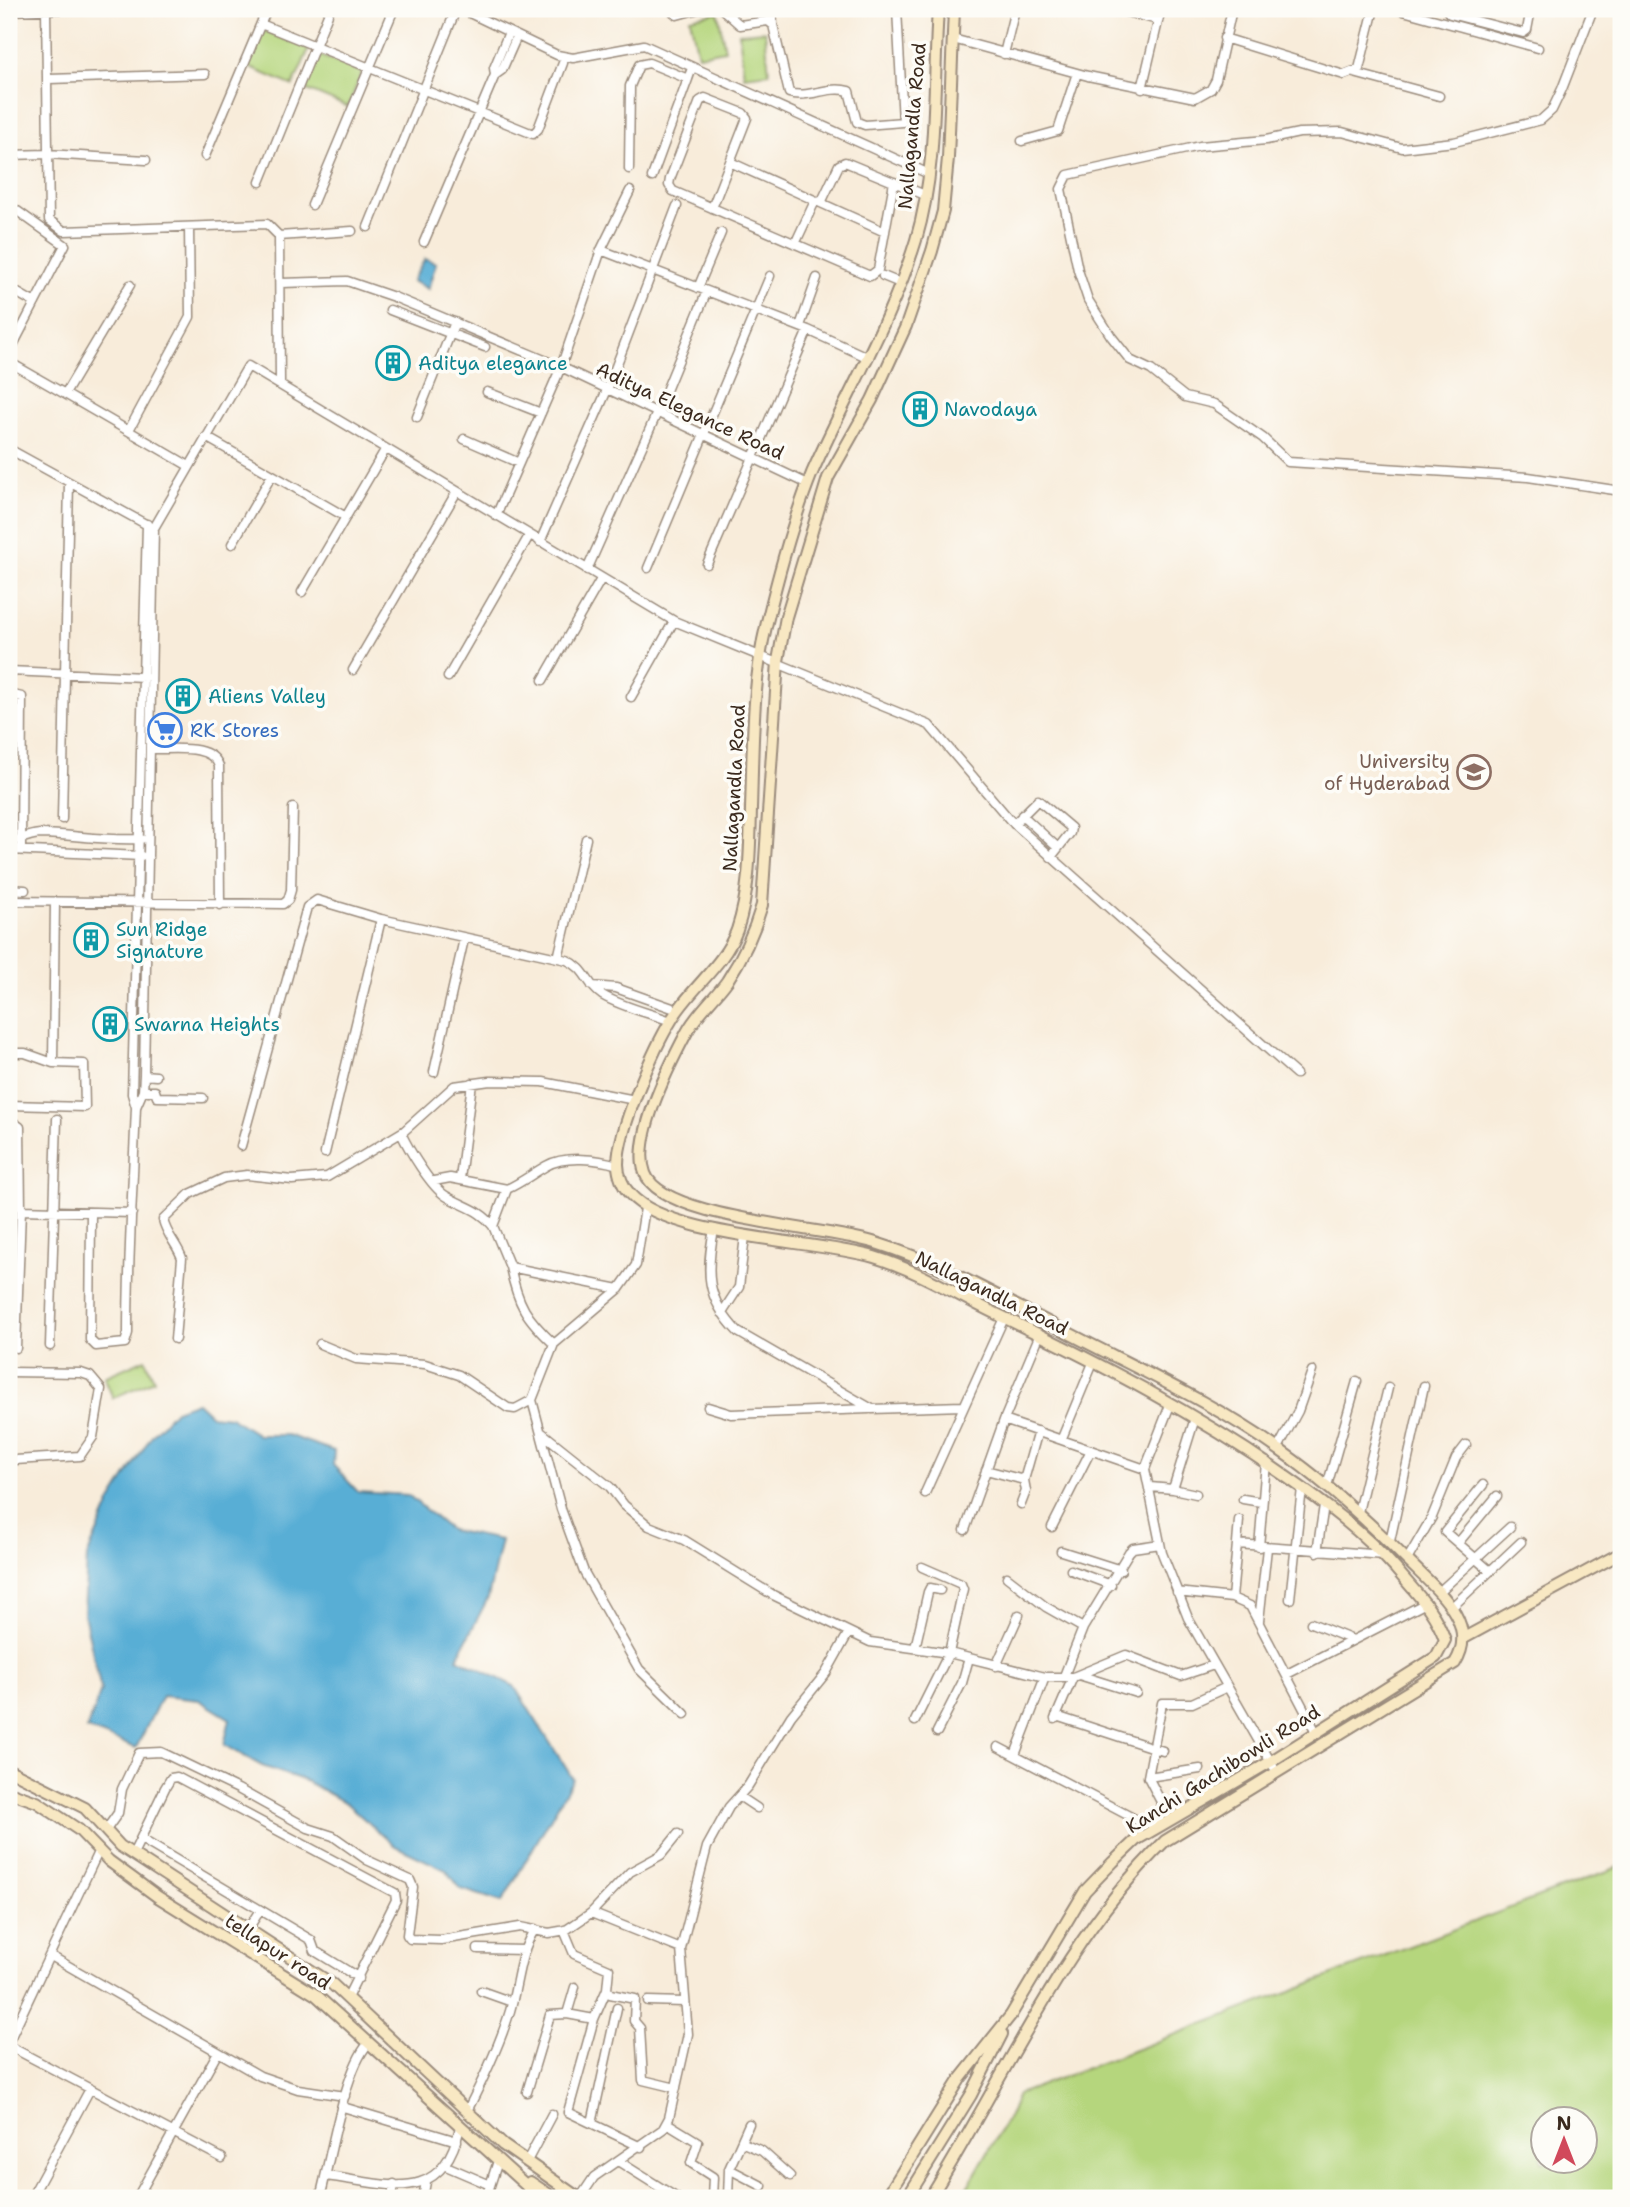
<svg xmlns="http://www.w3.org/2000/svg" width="1630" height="2207" font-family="'Shantell Sans',sans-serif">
<rect width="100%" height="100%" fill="#fdfcf7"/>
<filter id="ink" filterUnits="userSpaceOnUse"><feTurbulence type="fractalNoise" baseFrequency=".0143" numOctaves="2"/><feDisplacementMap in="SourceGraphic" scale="14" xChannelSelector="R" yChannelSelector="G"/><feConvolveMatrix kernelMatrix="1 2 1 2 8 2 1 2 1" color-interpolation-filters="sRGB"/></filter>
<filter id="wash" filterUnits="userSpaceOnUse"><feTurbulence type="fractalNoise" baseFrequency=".00686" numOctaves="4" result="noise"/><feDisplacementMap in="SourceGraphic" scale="28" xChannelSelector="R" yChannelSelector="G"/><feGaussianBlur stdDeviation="1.57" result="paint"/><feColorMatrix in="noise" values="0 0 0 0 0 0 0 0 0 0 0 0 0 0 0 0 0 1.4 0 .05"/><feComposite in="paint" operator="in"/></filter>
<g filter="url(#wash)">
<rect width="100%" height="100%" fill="#f8ecda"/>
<path fill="#b5d67d" stroke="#78804e" stroke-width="2" fill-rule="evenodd" d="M718 12 725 50 698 55 690 18Z
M261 29 309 49 293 86 246 66Z
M765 31 769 73 744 76 739 33Z
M316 54 362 72 348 107 302 88Z
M145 1359 154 1380 113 1398 104 1377Z
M1621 1866V2198H961L1011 2112 1018 2094ZM1542 2120H1584V2162H1542Z"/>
<path fill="#58aed5" stroke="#4a6c7a" stroke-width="2" d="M425 259 436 263 428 289 412 281Z
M197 1402 211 1415 230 1417 258 1435H287L334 1451 333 1465 358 1492 408 1495 450 1530 501 1540 488 1598 457 1658 514 1686 573 1779 502 1902 461 1889 446 1870 395 1846 346 1803 306 1781 262 1766 224 1745 230 1719 199 1700 162 1696 136 1748 87 1729 101 1690 84 1614 87 1556 111 1501 152 1435 175 1410Z"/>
</g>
<g filter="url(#ink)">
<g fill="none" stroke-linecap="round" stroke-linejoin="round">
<g stroke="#9a8b7c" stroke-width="11">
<path id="street" d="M46 9 49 220 64 231 267 224 279 236 280 383
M461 9 557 55 573 58 644 45 929 174
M670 9 677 15 699 9
M722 9 740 25 768 21 773 25 789 93C808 99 828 85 849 91L857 122 865 125 903 122 897 9
M772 9 773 25
M1114 9 1158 20
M1396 9 1538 48
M1446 9 1450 14 1523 33 1527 30 1531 9
M1593 9 1562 89 1552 110 1541 120 1454 142 1402 148 1342 132 1299 133 1266 140 1200 146 1068 175 1061 189 1078 270 1088 300 1111 336 1130 360 1151 370 1185 397 1214 404 1263 438 1288 462 1528 477 1621 491
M9 11 65 9
M261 24 533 134 538 129 563 63
M1224 38 1344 75 1359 69 1374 9
M953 39 1088 76 1195 98 1211 89 1216 80 1232 9
M1004 54 1015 9
M1354 73 1439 96
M495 75 502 70 517 36
M49 79 205 74
M1142 89 1161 9
M1022 141 1058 131 1077 73
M9 155 47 154 146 160
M205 156 267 9
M730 162 885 232
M629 169 630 86 639 65 649 63 688 79 692 68
M652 177 688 79
M260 182 330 9
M630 191 601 250 808 330 869 358
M821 203 839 165 845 162 925 195
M9 205 65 245 9 353
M312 205 394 9
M712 208 747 118 743 113 705 98 700 101 670 179 669 185 673 191 870 276 878 270 894 182
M368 227 453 17
M279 236 352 231
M424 242 495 75 494 68 509 32
M795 244 815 201
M883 276 900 283
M281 283 347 281 394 297 561 367 808 484
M130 285 65 394 189 466
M9 288 35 303
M698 288 721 233
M390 310 485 347
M800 326 817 278
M9 362 65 394
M487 392 541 413
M417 417 455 322
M129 430 190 317 189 227
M206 437 346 517
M464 439 519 463
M9 449 151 527
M496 516 561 367 601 250
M540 542 607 390 677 206
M232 544 272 475
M707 564 808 330
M648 568 770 276
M587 570 656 415 707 291
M302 592 385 450
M353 670 456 493
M9 671 144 677
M448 677 529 536
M543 680 601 579
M9 694 22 697 21 850
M631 697 674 621
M151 749C172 750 211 743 219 766L220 905
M1022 815 1058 848
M62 819 69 482
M1014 824 1038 800 1071 828 1070 833 1051 857
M9 840C21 841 30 834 41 834 74 835 107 841 141 839
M9 850 141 856
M9 889 25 890
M9 901 283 904 288 900 291 890 293 808
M558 958 586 839
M592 986 616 988 678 1010
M9 1053H25L53 1063 84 1064 85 1107 9 1105
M53 1063 55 902
M434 1072 464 939
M144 1075 156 1076
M143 1091H155L157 1097 203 1098
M136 1107 143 1091 144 1075 154 528 248 366 674 621 929 725 1010 820 1296 1074
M9 1119 20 1127 21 1210 16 1348
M401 1133C409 1150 431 1187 446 1196 464 1207 480 1209 493 1226
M241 1146 307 907 317 900 381 919 567 960C587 969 586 984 602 995 622 1007 649 1013 671 1021
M325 1153 381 919
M460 1179 472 1083
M434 1181 450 1178 507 1189
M645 1208 636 1265 619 1289 554 1344 532 1400 561 1509 584 1572 639 1669 685 1714
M21 1210 132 1213
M91 1212 90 1340 96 1346 125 1343 128 1333C128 1257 133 1183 136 1107L132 1094 147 524
M714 1229C706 1272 705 1298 738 1332L872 1409 962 1406
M510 1267 493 1226 507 1189C522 1182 532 1174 546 1166 565 1155 598 1159 618 1165
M722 1313 739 1287 745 1236
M175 1339 182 1258C177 1244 167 1236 163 1220L190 1194 224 1178 247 1175 292 1180 327 1177 404 1131 454 1086 490 1081 543 1082 635 1100
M320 1344 356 1359 425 1364 459 1375 508 1408 515 1409 532 1400
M554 1344C526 1318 518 1305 510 1267L619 1289
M50 1346 57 1119
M9 1372 81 1373 90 1376 101 1389 93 1437 80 1456 15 1460
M1170 1405 1145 1469 1162 1553 1188 1618 1273 1766
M708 1407 731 1414 869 1409
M1004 1420 1145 1469
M541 1432 610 1487 624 1505 649 1526 684 1540 773 1595 870 1642 949 1653 1045 1677H1073L1126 1655 1181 1676 1214 1665
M1062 1438 1093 1363
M1278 1448 1298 1411 1312 1371
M986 1470 1024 1480 1038 1431
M1483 1485 1445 1532 1490 1571
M1327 1486 1357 1381
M1150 1487 1173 1489 1195 1418
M1173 1489 1196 1494
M925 1493 1004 1318
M1243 1499 1261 1502
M1021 1504 1026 1491 1024 1480
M1358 1512 1388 1388
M1239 1520 1237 1544 1384 1555
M1052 1527 1091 1450
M965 1530 1004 1420 1040 1334
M1390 1541 1424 1386
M1458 1543 1497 1496
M1259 1547 1266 1462
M1061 1551 1121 1570
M1317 1552 1324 1505
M1407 1560 1432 1517 1456 1458 1466 1445
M1071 1570 1111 1585
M1007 1577 1046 1607 1083 1628
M1177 1592 1232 1598 1250 1606 1316 1732
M1439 1592 1510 1527
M1232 1598 1237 1544
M1290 1599 1302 1488
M1451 1608 1521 1542
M1259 1621 1267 1548
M1311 1623 1353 1640
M915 1648 928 1592 930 1588 940 1590
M996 1666 1019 1615
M1287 1674 1426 1603
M1079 1675 1136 1693
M1064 1676 1083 1628 1129 1552 1133 1548 1160 1544
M1056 1716 1163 1751
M1055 1719 1073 1677
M915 1721 949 1653 963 1589 961 1584 922 1567
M937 1732 962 1683 969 1658
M998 1747 1137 1820 1158 1826 1161 1802 1148 1777 1162 1703H1192L1227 1687
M1015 1755 1045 1677
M1148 1777 1200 1769
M739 1796 757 1808
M106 1830 118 1813 122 1789 139 1753 161 1752 238 1789 308 1828 333 1836 367 1860 410 1880 413 1887 407 1935 410 1939 441 1940 520 1927 549 1933 566 1930 591 1913 630 1872 661 1855 678 1834
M141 1839 311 1940 315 1951 359 1978
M133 1854 165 1788 171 1778 177 1777 395 1893 396 1900 347 1998
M248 1929 260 1910
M564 1930 574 1954 609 1969 607 1989 610 1994 635 1999 634 2021 640 2028 643 2080 676 2088
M478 1949 525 1950
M681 1949 707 1847 729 1807 748 1786 791 1716 826 1673 849 1632
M51 1956 260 2076 298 2089 345 2096
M607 1989 594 2019 568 2112 641 2147
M481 1991 512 2002
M648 2001 684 2002
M567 2014 575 1987
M9 2041 99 1850
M9 2046 222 2158
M527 2092 550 2015 567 2014 594 2019
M343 2107 457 2141
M467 2111C484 2078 499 2047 510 2011 518 1984 519 1952 535 1929
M592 2123 617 2008
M667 2123 698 2142 691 2163 713 2177 712 2198
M741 2142 762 2151 790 2176
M527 2161 552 2114
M618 2161 677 2198
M446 2166 488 2184
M729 2169 762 2186
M326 2176C389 2184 442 2207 460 2127
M31 2198 90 2089
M137 2198 218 2052
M320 2198C330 2161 344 2070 368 2044
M392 2198 394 2184
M423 2198 426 2182
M486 2198 498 2161
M580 2198 594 2177 663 2129 669 2118 688 2034 681 1949 591 1913
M728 2198 729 2169 749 2124"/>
</g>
<g stroke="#9a8b7c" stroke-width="14">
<path id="secondary" d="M1464 1638 1621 1553
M9 1770 85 1808 120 1846 332 1984 503 2145 579 2198
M9 1792 37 1802 79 1830 109 1861 158 1897 316 1995 540 2198
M530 2182 554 2198
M886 2198 960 2079 1011 2015 1085 1891 1113 1862 1136 1840 1270 1762 1436 1657 1445 1640C1435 1610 1415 1592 1395 1568 1363 1532 1324 1503 1285 1476 1197 1414 1101 1364 1005 1318 962 1298 920 1271 874 1257 817 1240 668 1238 630 1194 623 1187 618 1175 618 1164 618 1130 654 1048 672 1019 691 988 724 965 737 930 750 891 750 849 751 809 753 746 752 683 767 622 779 572 793 520 812 473 846 395 891 322 916 240 938 166 933 85 938 9
M907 2198 971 2095 1002 2034
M930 2198C1004 2080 1064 1938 1165 1841L1455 1663C1480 1623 1436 1589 1409 1562 1369 1522 1328 1484 1281 1451 1213 1402 1133 1367 1059 1328 999 1297 940 1263 876 1243 829 1227 661 1220 645 1173 632 1138 670 1064 687 1032 697 1013 714 999 727 981 743 957 754 932 762 905L778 661 786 617 828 478 872 400 906 326 932 251 943 211 948 158 954 9"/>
</g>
<use href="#street" stroke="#fff" stroke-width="8"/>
<use href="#secondary" stroke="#f8e8c3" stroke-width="10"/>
</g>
</g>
<defs>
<g id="building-ring" transform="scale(1.75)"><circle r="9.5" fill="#fdfcf7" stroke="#0f9aa8" stroke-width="1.5"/><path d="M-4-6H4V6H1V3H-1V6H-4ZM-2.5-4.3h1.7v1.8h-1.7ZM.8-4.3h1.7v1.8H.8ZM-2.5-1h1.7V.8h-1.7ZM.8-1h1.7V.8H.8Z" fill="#0f9aa8"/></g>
<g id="supermarket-ring" transform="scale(1.75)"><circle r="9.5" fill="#fdfcf7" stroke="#3f7fe0" stroke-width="1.5"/><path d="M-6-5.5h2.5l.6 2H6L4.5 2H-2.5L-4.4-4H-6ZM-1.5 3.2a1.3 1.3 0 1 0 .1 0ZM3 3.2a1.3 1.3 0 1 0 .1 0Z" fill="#3f7fe0"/></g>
<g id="university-ring" transform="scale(1.75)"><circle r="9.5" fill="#fdfcf7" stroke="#8d6e63" stroke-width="1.5"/><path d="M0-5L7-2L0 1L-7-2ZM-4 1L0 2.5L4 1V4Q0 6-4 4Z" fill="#8d6e63"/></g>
</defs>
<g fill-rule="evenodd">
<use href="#building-ring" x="393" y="363"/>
<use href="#building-ring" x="920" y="409"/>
<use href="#building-ring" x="183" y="696"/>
<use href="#supermarket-ring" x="165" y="730"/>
<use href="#university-ring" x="1474" y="772"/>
<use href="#building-ring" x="91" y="940"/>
<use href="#building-ring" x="110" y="1024"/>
</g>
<g text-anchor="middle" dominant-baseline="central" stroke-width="7" stroke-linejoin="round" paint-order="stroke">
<g font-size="19" fill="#3b2a1e" stroke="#fdfcf7">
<text transform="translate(912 126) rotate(-85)">Nallagandla Road</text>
<text transform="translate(690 411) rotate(25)">Aditya Elegance Road</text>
<text transform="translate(734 788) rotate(-87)">Nallagandla Road</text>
<text transform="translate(992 1293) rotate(26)">Nallagandla Road</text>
<text transform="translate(1223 1769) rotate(-32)">Kanchi Gachibowli Road</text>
<text transform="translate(278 1952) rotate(33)">tellapur road</text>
</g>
<g font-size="19" fill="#0d838f" stroke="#fdfcf7" text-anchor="start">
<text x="418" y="363">Aditya elegance</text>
<text x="944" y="409">Navodaya</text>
<text x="208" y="696">Aliens Valley</text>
<text x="116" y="929">Sun Ridge<tspan x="116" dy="22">Signature</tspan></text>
<text x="134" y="1024">Swarna Heights</text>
</g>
<g font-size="19" fill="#366cbe" stroke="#fdfcf7" text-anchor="start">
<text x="190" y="730">RK Stores</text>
</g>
<g font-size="19" fill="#785e54" stroke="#fdfcf7" text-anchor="end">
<text x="1450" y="761">University<tspan x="1450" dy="22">of Hyderabad</tspan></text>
</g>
</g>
<rect width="1630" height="2207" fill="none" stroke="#fdfcf7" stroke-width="35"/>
<g transform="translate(1564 2140)"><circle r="33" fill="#fdfcf7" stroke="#afa8a0" stroke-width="2"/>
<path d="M0-5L12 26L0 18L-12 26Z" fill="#d1495b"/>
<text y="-10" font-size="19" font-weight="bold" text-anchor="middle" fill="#3b2a1e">N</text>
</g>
</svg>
